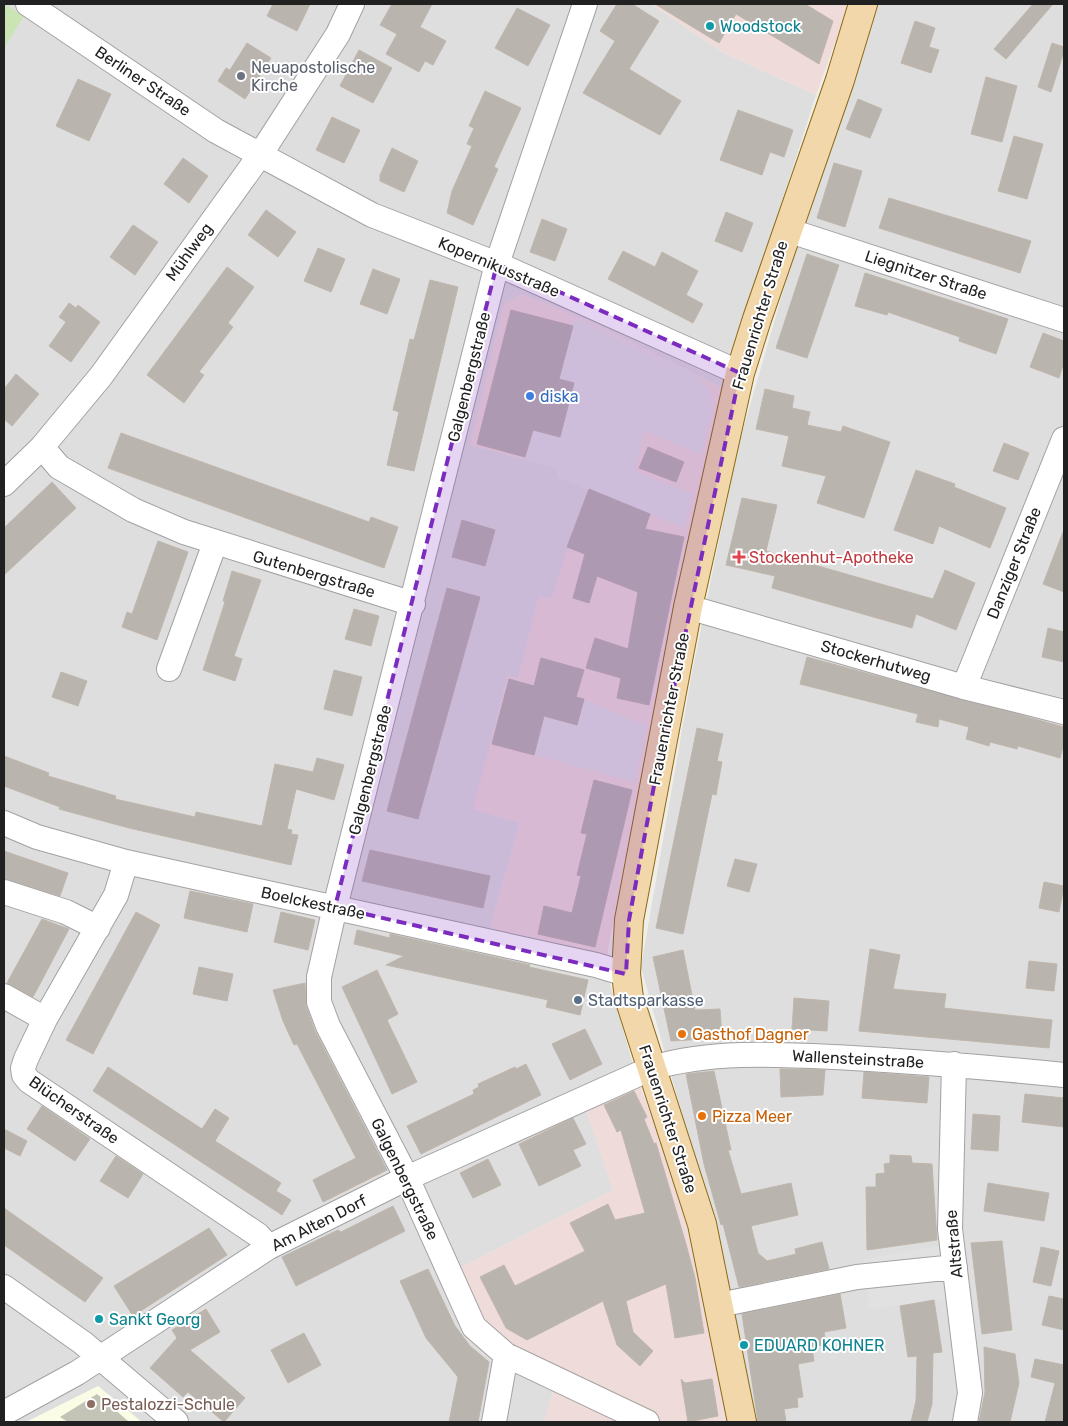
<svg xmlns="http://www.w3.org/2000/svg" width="1068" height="1426" font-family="Rubik,sans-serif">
<rect width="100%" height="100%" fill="#f0eee8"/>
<path fill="#dfdede" d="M4 4H651L724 53 816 95 722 388 584 319 471 445 558 468 557 477 589 489 551 599 539 597 518 679 508 676 474 809 520 823 486 942 605 967 636 1075 583 1100 613 1190 450 1273 557 1379 544 1422H4Z
M875 4H1064V1422H755L744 1357 711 1218 641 967 691 678 738 447 802 226Z"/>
<path fill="#efdcda" d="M651 4H849L816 95 724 53Z
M523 294 584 319 722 388 622 874 605 967 486 942 520 823 473 809 508 676 518 679 539 597 551 599 588 490 557 477 558 468 470 445 504 303Z
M636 1075 676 1182 691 1238 703 1292 727 1422H544L557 1379 506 1355 450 1273 613 1190 583 1100Z"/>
<path fill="#fbfce5" d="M98 1386 142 1422H26Z"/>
<path fill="#c3c4b5" d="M97 1394 129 1422H68L60 1417Z"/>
<path fill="#cae4b4" d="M4 4 24 16 4 48Z"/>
<path fill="#e1e1e1" d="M575 317 696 376 710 390 712 410 701 454 644 431 635 472 693 494 684 528 557 477 558 468 525 459 533 430 560 436 574 383 559 379Z
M584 699 646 726 635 782 534 755 544 716 577 725Z
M939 1246 946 1300 869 1309 864 1259Z"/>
<path fill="#b9b4ae" stroke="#c0b6ac" d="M273 4H310L297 31 267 16Z
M392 4H432L420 27 446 41 433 65 425 61 419 72 386 54 397 34 380 25Z
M617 4H632L659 21 629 69 681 101 660 135 583 93 615 41 600 31Z
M655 4H805L833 21 819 64 736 14 719 43Z
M1033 4H1053L1006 59 994 49Z
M517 8 550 25 528 66 495 48Z
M915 21 935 28 929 47 939 50 931 73 901 63Z
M247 43 271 58 245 99 218 81 226 68 230 70Z
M1052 43 1064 47V51L1051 92 1038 87Z
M359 50 392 68 373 103 340 86Z
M986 77 1017 86 1002 142 971 134Z
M78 79 111 94 89 141 56 126Z
M485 91 521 108 494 167 498 169 473 225 447 213 452 191 472 146 467 144 474 128 469 126Z
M858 99 882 109 870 138 846 129Z
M738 110 793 130 784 157 770 152 762 175 720 160Z
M332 117 360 130 344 163 316 150Z
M1014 136 1043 144 1027 199 998 191Z
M392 148 418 161 404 192 380 181V175Z
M183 158 208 176 189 203 164 184Z
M834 163 862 171 845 227 817 218Z
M889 198 1031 241 1020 273 879 228Z
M266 210 296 232 278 257 248 235Z
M726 212 753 223 742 252 715 241Z
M542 219 567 229 555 261 530 252Z
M133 225 158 242 135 275 110 257Z
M318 248 345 259 331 292 304 281Z
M623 251 655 267 662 252 698 271 686 295 703 304 693 323 608 279Z
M807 254 839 265 807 358 776 348Z
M227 267 254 287 228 323 233 327 199 372 204 375 184 403 147 375Z
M373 269 400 279 387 314 360 304Z
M865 273 1008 319 996 354 959 341 960 337 888 312 887 315 855 306Z
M430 280 458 287 414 471 387 465 399 412 393 410 410 339 414 340Z
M69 303 76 308 78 305 100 322 71 362 49 346 66 322 59 317Z
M511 310 573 326 559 379 574 383 560 437 533 430 525 457 477 444Z
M1043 333 1064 341V362L1059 378 1030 367Z
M16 374 39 394 12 426 4 419V389Z
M765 389 794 396 792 408 810 412 807 425 841 432 843 426 890 442 864 518 817 503 826 476 782 466 789 436 756 429Z
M121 433 369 522 371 517 398 527 384 568 108 468Z
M1004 443 1029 453 1018 480 993 471Z
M648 447 684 462 676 482 639 468Z
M916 470 955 484 954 487 1006 508 990 548 939 526 933 544 894 530Z
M52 482 76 508 4 575V528Z
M589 489 650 514 645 529 684 537 649 705 617 698 621 678 586 668 595 638 628 649 638 592 597 576 589 603 573 598 585 554 567 547Z
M742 498 777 505 766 551 933 599 945 570 975 583 956 630 916 614 912 628 772 588 775 576 726 565Z
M462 520 495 530 485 566 452 557Z
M1063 532H1064V592L1043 584Z
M158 541 188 552 157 640 122 627 127 612 132 614Z
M232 571 261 580 234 656 242 659 235 681 203 670 225 602 223 601Z
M447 588 480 597 418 819 387 811Z
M354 609 379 616 371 646 345 639Z
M1048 628 1064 632V662L1042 657Z
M807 657 1064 727V743L1060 758 1018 746 1017 749 990 742 989 746 966 739 969 727 939 719 938 727 916 722 918 714 800 684Z
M541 658 584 670 576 697 584 699 577 725 544 716 534 755 492 744 509 679 534 686Z
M334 670 362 677 352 716 324 709Z
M61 672 87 681 78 706 52 697Z
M697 728 723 734 717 761 722 762 716 795 712 794 683 934 656 928Z
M4 756 49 773 48 776 116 796 115 799 195 817 196 812 262 826 275 764 313 772 317 758 344 765 334 800 296 789 287 829 292 830 291 834 298 835 291 865 129 828 59 809 60 807 4 786Z
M594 780 632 790 595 947 538 934 544 906 572 913 581 876 577 875 587 834 581 833Z
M370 850 490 876 483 908 362 881Z
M4 851 68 873 60 896 4 879Z
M735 859 757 864 749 892 727 886Z
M1044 882 1064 886 1059 912 1039 908Z
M190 891 253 904 247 932 184 918Z
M136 912 160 925 93 1054 66 1040Z
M281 912 315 920 308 950 274 942Z
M42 919 69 929 33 997 7 983Z
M357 930 390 938V934L530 965 529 967 588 980 580 1015 546 1007 548 1000 386 965 404 956 354 944Z
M870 949 900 955 893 989 946 994 944 1008 1052 1020 1049 1048 859 1031Z
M683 950 695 1010 720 1009 722 1038 671 1041 653 957Z
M1029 961 1057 964 1054 991 1026 988Z
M199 967 233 974 227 1001 193 994Z
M377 970 398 1014 387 1020 417 1082 392 1094 342 987Z
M305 983 306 1006 315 1031 387 1170 323 1202 313 1180 356 1158 297 1044 294 1045 283 1021 273 990Z
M794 998 829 1001 827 1031 792 1029Z
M585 1029 602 1064 570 1080 552 1044Z
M526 1064 541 1095 421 1154 407 1126 474 1094 473 1090 479 1087 478 1084 515 1067 516 1069Z
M108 1067 202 1129 215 1109 229 1118 215 1141 281 1183 276 1191 291 1200 282 1215 93 1091Z
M780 1069 825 1070 823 1095 781 1097Z
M714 1071 731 1150H728L741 1194 791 1183 798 1215 751 1226 758 1253 767 1261 796 1254 795 1249 822 1242 829 1269 739 1287 723 1224 721 1225 704 1164 686 1074Z
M864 1072 929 1077 927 1103 862 1098Z
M634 1091 647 1117 644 1119 654 1144 656 1143 686 1244 695 1278 704 1333 675 1338 666 1284 626 1301 633 1332 653 1351 640 1366 617 1345 603 1301 527 1340 506 1328 480 1277 504 1265 515 1286 585 1251 570 1223 608 1204 615 1220 645 1213 621 1130 617 1132 604 1105Z
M1025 1094 1064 1098V1127L1022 1122Z
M42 1106 90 1139 75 1161 27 1129Z
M973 1114 1000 1116 998 1151 971 1149Z
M573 1118 586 1144 573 1150 581 1166 539 1186 519 1144Z
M4 1129 27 1141 20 1156 4 1148Z
M890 1155 911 1156 912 1163 932 1164 937 1240 867 1250 866 1187H876V1174L885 1173 884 1164 890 1163Z
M116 1156 143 1174 128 1198 100 1181Z
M488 1159 501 1185 473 1198 460 1173Z
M988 1183 1049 1193 1044 1221 984 1211Z
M393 1206 405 1231 296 1286 282 1257 338 1230 341 1232Z
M4 1208 103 1278 85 1302 4 1245Z
M209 1228 227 1255 133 1316 114 1286Z
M1002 1241 1012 1330 982 1334 971 1243Z
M1041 1247 1059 1251 1051 1286 1033 1282Z
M428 1269 455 1326 470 1346 489 1362 478 1422H449L458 1377 426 1338 400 1281Z
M840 1294 846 1328 824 1332 826 1344 812 1347 814 1361 798 1364 803 1397 797 1398 798 1407 784 1409 786 1422H758L742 1314Z
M1049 1296 1064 1299V1330L1042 1325Z
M934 1300 942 1352 933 1353 932 1404 927 1422H911L916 1401 917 1356 908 1357 900 1306Z
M206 1309 220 1332 190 1350 245 1398 224 1422 188 1392 183 1397 150 1368 177 1338 172 1330Z
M304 1333 321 1365 288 1383 271 1350Z
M984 1347 1015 1354 1019 1383 1010 1422H979L985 1392Z
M1035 1359 1064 1365V1422H1045L1055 1383 1031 1377Z
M681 1379 685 1383 712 1379 718 1416 688 1422Z"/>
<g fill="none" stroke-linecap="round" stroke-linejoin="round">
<g stroke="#a2a2a2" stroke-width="26">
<path id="minor" d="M28 4 216 131 372 215 497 264 740 373
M585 4 497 264 335 907 319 977V1002L328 1026 407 1178 474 1327 506 1355 647 1422
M787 230 1064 320
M42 447 59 467 133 510 184 532 413 604
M4 484 42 447 101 376 260 155 338 34 352 4
M688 607 964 687 1064 712
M169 669 215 543
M964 687 1064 439
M4 823 37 837 126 862 596 965 626 974
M126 862 116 895 45 1019 26 1059 23 1068 24 1075 29 1081 258 1235 269 1247
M4 892 66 912 98 928
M4 996 45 1019
M954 1064 950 1229 970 1393 965 1422
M4 1287 83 1343 176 1422
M719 1305 857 1277 955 1267
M4 1413 77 1373 269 1247 407 1178 652 1068C715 1049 787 1055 852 1058 923 1062 994 1068 1064 1075
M494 1422 506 1355"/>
</g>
<g stroke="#8d6a11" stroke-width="30">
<path id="major" d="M742 1422 702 1224 629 998 626 974 629 920 688 607 740 373 757 319 840 80 863 4"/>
</g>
<use href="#minor" stroke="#fff" stroke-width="24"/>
<use href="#major" stroke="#f2d7ab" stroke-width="28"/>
</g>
<path fill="#7b2cbf" fill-opacity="0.2" stroke="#7b2cbf" stroke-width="4" stroke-dasharray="10 6" stroke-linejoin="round" d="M497 264 740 373 659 759 629 920 626 974 335 907Z"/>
<g fill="#0f9aa8" stroke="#fff" stroke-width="2">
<circle cx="710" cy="26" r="5"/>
<circle cx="99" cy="1319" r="5"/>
<circle cx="744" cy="1345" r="5"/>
</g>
<circle fill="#6b7280" stroke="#fff" stroke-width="2" cx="241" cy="76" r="5"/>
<circle fill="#3f7fe0" stroke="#fff" stroke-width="2" cx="530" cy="396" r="5"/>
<path fill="#e0444e" stroke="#fff" stroke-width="2" d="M736.5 549.5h5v5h5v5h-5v5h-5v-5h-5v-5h5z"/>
<circle fill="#5c6f8a" stroke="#fff" stroke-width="2" cx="578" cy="1000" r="5"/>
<g fill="#e8710a" stroke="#fff" stroke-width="2">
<circle cx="682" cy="1034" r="5"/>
<circle cx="702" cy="1116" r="5"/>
</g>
<circle fill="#8d6e63" stroke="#fff" stroke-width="2" cx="91" cy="1404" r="5"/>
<g text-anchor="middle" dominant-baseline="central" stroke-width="4" stroke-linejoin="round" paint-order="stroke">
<g font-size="16" fill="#0d838f" stroke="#fff" text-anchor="start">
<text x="720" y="26">Woodstock</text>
<text x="109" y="1319">Sankt Georg</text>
<text x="754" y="1345">EDUARD KOHNER</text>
</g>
<g font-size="16" fill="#5b616d" stroke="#fff" text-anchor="start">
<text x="251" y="67">Neuapostolische<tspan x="251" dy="18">Kirche</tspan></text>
</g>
<g font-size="16" fill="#212121" stroke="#fff">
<text transform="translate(143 81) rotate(34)">Berliner Straße</text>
<text transform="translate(189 252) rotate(-54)">Mühlweg</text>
<text transform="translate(499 267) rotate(23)">Kopernikusstraße</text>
<text transform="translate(926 275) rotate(18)">Liegnitzer Straße</text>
<text transform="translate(760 315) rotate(-73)">Frauenrichter Straße</text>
<text transform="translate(469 377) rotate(-76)">Galgenbergstraße</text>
<text transform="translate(1014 563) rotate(-68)">Danziger Straße</text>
<text transform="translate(314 574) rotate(17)">Gutenbergstraße</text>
<text transform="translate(876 661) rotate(16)">Stockerhutweg</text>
<text transform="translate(669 709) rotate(-79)">Frauenrichter Straße</text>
<text transform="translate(370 770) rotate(-76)">Galgenbergstraße</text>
<text transform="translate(313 903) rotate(12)">Boelckestraße</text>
<text transform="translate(858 1059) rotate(3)">Wallensteinstraße</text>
<text transform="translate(74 1110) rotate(35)">Blücherstraße</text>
<text transform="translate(668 1119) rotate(72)">Frauenrichter Straße</text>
<text transform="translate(405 1179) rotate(64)">Galgenbergstraße</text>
<text transform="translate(319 1223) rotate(-27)">Am Alten Dorf</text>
<text transform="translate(954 1244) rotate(-95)">Altstraße</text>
</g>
<g font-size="16" fill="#366cbe" stroke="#fff" text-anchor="start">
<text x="540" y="396">diska</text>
</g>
<g font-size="16" fill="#be3a42" stroke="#fff" text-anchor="start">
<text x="749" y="557">Stockenhut-Apotheke</text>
</g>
<g font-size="16" fill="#4e5e75" stroke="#fff" text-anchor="start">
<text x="588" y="1000">Stadtsparkasse</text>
</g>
<g font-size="16" fill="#c56008" stroke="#fff" text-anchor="start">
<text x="692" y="1034">Gasthof Dagner</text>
<text x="712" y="1116">Pizza Meer</text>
</g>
<g font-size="16" fill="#785e54" stroke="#fff" text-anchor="start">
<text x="101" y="1404">Pestalozzi-Schule</text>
</g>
</g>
<rect width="1068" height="1426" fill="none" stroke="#212121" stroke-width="10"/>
</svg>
